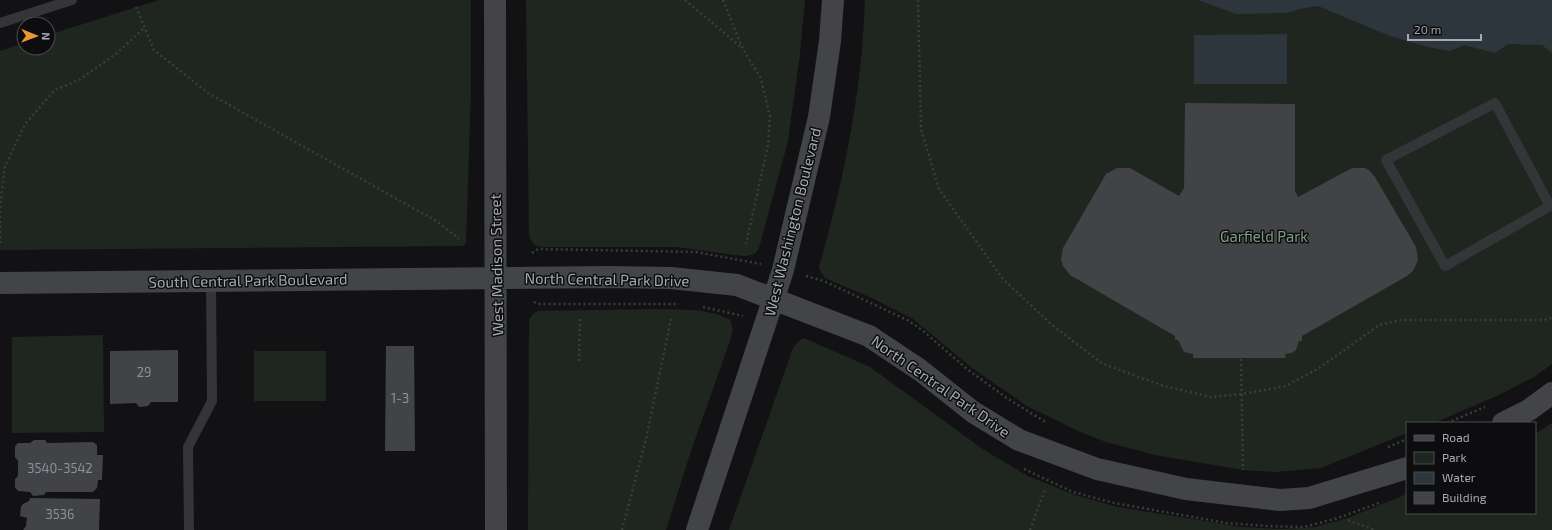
<svg xmlns="http://www.w3.org/2000/svg" width="1552" height="530" font-family="'Exo 2',sans-serif">
<rect width="100%" height="100%" fill="#121214"/>
<path fill="#1f261f" d="M159 0H471V91L466 243 463 246 0 250V51L24 43V48H48V35Z
M526 0H805L800 54 788 141 759 248C755 255 751 256 743 256L677 247H545C536 247 531 244 529 235Z
M865 0H1552V364L1534 377 1499 395 1434 423H1407V433L1321 468 1276 472 1243 470 1155 455 1106 442 1080 432 1027 406 972 368 913 319 874 299 825 278 821 273 819 267C844 180 862 91 865 0Z
M657 309C680 310 709 308 730 320L733 329 730 341 690 454 666 530H528L529 319 533 314 538 311Z
M103 335 104 432 12 433V337Z
M804 338 870 367 984 450 1028 476 1075 495 1118 507 1242 527 1281 529 1315 527 1325 524 1348 518 1407 494V513H1535V434L1552 423V530H729L793 348 799 341Z
M254 351H326V401H254Z"/>
<path fill="#2c363c" d="M1198 0H1552V53L1542 45 1508 44 1495 53 1464 45 1450 51 1428 47 1390 36 1318 6 1299 9 1287 13 1236 14Z
M1287 34V84H1194V35Z"/>
<path fill="#414347" d="M1185 103 1295 104V191L1298 197 1352 168H1365L1370 171 1375 177 1416 247 1418 260 1413 271 1407 276 1302 336V341H1299L1296 350 1292 353 1285 354 1286 358H1193V354L1184 352 1178 340H1175V336L1070 275 1063 266 1061 260 1063 248 1106 174 1117 168H1130L1179 196 1184 188Z
M386 346H414L415 451H385Z
M178 350V402H151L148 406 139 407 136 403 110 404V351Z
M34 440H45L47 443 93 442 97 445V455H103L102 480H98L97 488 93 492H46L44 495 33 496 30 492 18 491 15 487V479L18 476V461L15 457V446L18 443H30Z
M30 498 100 499 99 530H23L26 526 27 518 20 516 21 507 23 504 29 501Z"/>
<g fill="none" stroke-linecap="round" stroke-linejoin="round">
<path stroke="#3a3c40" stroke-width="2.5" stroke-dasharray="2 3" stroke-linecap="butt" d="M685 0 741 47
M723 0 742 47 761 79 770 117 768 145 746 244
M918 0 921 129 939 189 1003 279 1052 325 1103 364 1164 386 1211 397 1242 394 1286 386 1319 368 1379 325 1401 320H1543L1552 318
M136 7 154 50 208 93 438 222 459 239
M0 243V207L5 166 25 124 55 90 79 80 117 53 145 27
M532 253 538 249 696 252 761 264
M806 276 824 281 909 321 922 330 967 369 1008 399 1047 423
M534 302 538 304H679
M703 307 743 316
M1241 359 1243 470
M579 361 580 319
M1447 423 1485 407
M1388 447 1407 439
M1024 469 1073 492 1114 503 1227 523 1266 526 1303 527 1335 519 1379 503
M1348 520 1374 530
M622 530 646 439 671 319
M1030 530 1045 489"/>
<path stroke="#333539" stroke-width="10" d="M0 23 72 0
M1495 103 1550 206 1445 266 1386 160Z
M189 530 188 447 212 401 211 281"/>
<path stroke="#424448" stroke-width="22" d="M495 0 496 530
M0 283 610 277 671 278 737 285 869 336 920 370 973 412 1019 440 1097 469 1186 489 1280 500 1309 498 1407 468
M1503 423 1529 410 1552 393
M697 530 783 270 819 117 830 41 833 0"/>
</g>
<g text-anchor="middle" dominant-baseline="central" stroke-width="3" stroke-linejoin="round" paint-order="stroke">
<g font-size="13" fill="#8b9199">
<text x="144" y="372">29</text>
<text x="400" y="398">1-3</text>
<text x="60" y="468">3540-3542</text>
<text x="60" y="514">3536</text>
</g>
<g font-size="15" fill="#a4abb4" stroke="#0d0d0f">
<text transform="translate(792 222) rotate(-76)">West Washington Boulevard</text>
<text transform="translate(496 265) rotate(-91)">West Madison Street</text>
<text transform="translate(607 279) rotate(1)">North Central Park Drive</text>
<text transform="translate(248 280) rotate(-1)">South Central Park Boulevard</text>
<text transform="translate(941 386) rotate(35)">North Central Park Drive</text>
</g>
<g font-size="15" fill="#7e9e7c" stroke="#0d0d0f">
<text x="1264" y="236">Garfield Park</text>
</g>
</g>
<rect x="1406" y="422" width="130" height="92" fill="#0d0d0f" stroke="#494c51"/>
<rect x="1414" y="435" width="20" height="6" fill="#424448" stroke="#494c51"/>
<text x="1442" y="442" font-size="12" fill="#a4abb4">Road</text>
<rect x="1414" y="452" width="20" height="12" fill="#1f261f" stroke="#494c51"/>
<text x="1442" y="462" font-size="12" fill="#a4abb4">Park</text>
<rect x="1414" y="472" width="20" height="12" fill="#2c363c" stroke="#494c51"/>
<text x="1442" y="482" font-size="12" fill="#a4abb4">Water</text>
<rect x="1414" y="492" width="20" height="12" fill="#414347" stroke="#494c51"/>
<text x="1442" y="502" font-size="12" fill="#a4abb4">Building</text>
<g transform="translate(36 36) rotate(91)"><circle r="19" fill="#0d0d0f" stroke="#494c51"/>
<path d="M0-3L7 15L0 10L-7 15Z" fill="#e99835"/>
<text y="-6" font-size="11" font-weight="bold" text-anchor="middle" fill="#a4abb4">N</text>
</g>
<path d="M1408 34v6h73v-6" fill="none" stroke="#a4abb4" stroke-width="2"/>
<text x="1414" y="34" font-size="12" fill="#a4abb4" stroke="#0d0d0f" stroke-width="3" paint-order="stroke">20 m</text>
</svg>
